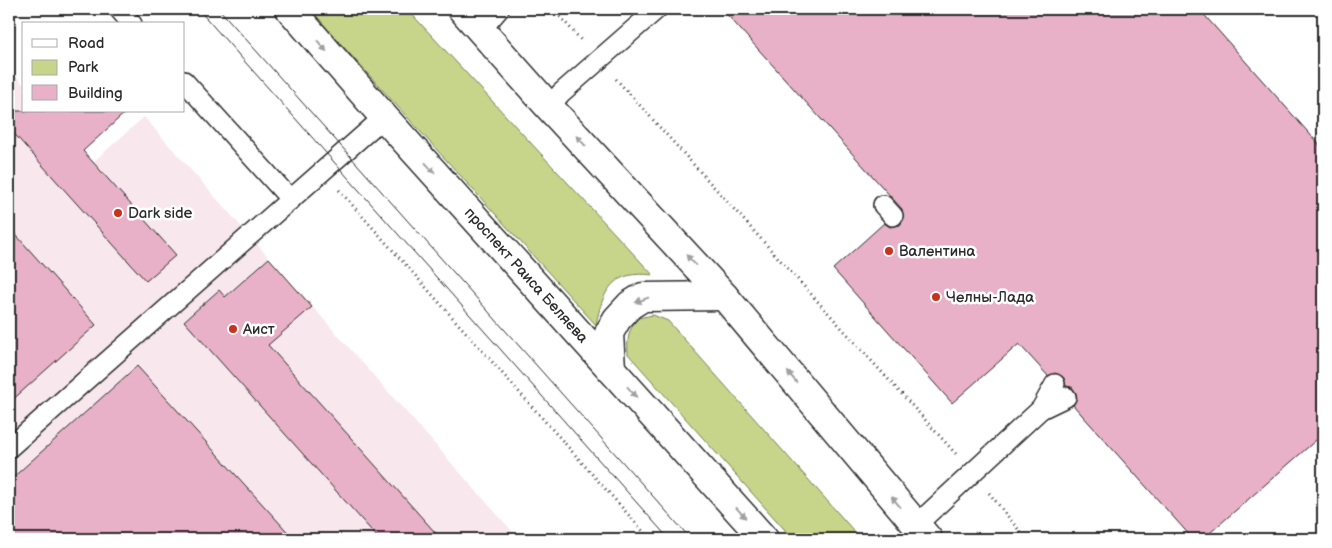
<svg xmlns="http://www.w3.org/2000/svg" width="1332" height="548" font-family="'Balsamiq Sans',sans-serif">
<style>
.built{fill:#f8e8ee}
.green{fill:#c6d589;stroke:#78805a}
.building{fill:#e8b1c8;stroke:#2b2b2b}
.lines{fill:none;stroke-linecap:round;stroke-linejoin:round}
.service-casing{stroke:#2b2b2b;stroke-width:22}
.tertiary-casing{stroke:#2b2b2b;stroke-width:31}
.path{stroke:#2b2b2b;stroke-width:3;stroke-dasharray:1 4;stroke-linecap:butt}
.service{stroke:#fff;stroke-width:19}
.tertiary{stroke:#fff;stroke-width:28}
.tram{stroke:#2b2b2b;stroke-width:1}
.oneway{fill:#a0a0a0}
.poi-dot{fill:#c8321e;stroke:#fff;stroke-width:2}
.labels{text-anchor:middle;stroke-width:5;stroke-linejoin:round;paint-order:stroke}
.poi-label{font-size:15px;fill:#2b2b2b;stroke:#fff;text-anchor:start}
.street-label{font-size:15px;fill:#2b2b2b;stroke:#fff}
</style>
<rect width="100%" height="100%" fill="#fff"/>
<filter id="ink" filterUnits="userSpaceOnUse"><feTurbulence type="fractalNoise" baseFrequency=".02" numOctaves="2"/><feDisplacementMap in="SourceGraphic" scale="10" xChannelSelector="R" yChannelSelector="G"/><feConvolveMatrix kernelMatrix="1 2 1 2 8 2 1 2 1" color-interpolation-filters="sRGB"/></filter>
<g filter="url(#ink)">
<polygon class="built" points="9,68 24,85 24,111 93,162 144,117 519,539 9,539"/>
<g class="green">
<path d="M309,9H407L653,275C613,270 603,289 596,325Z"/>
<path d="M653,315L668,321L861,539H793L628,354C627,340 628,329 638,318Z"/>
</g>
<g class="building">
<polygon points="722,9 1199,9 1323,149 1323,434 1203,539 1193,539 1073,405 1077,398 1076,393 1072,387 1066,386 1064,378 1055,373 1048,376 1019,344 952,403 833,269 884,223 890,227 900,225 904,219 902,209"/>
<polygon points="9,111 127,111 83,151 176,255 146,281 9,128"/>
<polygon points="9,227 96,325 9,403"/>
<polygon points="269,258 312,307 268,345 441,539 379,539 184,321 219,290 225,297"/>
<polygon points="137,366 294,539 9,539 9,481"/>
</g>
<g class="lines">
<g class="service-casing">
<g id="service">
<polyline points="119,9 132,24"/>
<polyline points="481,30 499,9"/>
<polyline points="184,81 291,200"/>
<polyline points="549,107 561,93 657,9"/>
<polyline points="883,205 893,216"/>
<polyline points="1041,409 1055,384"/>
<polyline points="9,448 384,117"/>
<polyline points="915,526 1041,409 1066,397"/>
</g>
</g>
<g class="tertiary-casing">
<g id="tertiary">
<path id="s1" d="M290,9L384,117L764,539"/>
<polyline points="462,9 549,107 724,296 928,539"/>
<polyline points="611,369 609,333 617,319 630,305 643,297 724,296"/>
</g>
</g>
<g class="path">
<polyline points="553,9 582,41"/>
<polyline points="616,79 956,454"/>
<polyline points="339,190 650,539"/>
<polyline points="989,493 1026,539"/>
</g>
<use href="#service" class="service"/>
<use href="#tertiary" class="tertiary"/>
<g class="tram">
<polyline points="198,9 669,539"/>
<polyline points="219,9 691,539"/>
</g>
</g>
<defs><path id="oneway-solid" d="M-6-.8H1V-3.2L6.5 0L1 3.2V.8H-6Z" transform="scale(1.25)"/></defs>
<g class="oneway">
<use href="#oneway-solid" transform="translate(322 46) rotate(49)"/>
<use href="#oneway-solid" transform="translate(581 141) rotate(-133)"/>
<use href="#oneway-solid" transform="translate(430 168) rotate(48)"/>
<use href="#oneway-solid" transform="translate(691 260) rotate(-133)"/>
<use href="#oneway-solid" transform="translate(642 300) rotate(159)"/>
<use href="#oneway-solid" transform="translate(792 377) rotate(-130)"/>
<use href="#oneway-solid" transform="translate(632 392) rotate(48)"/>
<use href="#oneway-solid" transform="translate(896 502) rotate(-130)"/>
<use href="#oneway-solid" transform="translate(741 513) rotate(48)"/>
</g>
</g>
<g class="poi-dot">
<circle cx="118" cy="213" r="5"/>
<circle cx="889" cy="251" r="5"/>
<circle cx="936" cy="297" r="5"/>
<circle cx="233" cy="329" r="5"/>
</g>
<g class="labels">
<g class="poi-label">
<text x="128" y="218">Dark side</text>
<text x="899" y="256">Валентина</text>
<text x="946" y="302">Челны-Лада</text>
<text x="243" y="334">Аист</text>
</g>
<g class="street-label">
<text dy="5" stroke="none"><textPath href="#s1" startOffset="356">проспект Раиса Беляева</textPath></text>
</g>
</g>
<rect width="1332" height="548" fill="none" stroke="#fff" stroke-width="30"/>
<rect x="15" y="15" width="1302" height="518" fill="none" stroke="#2b2b2b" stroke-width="2" filter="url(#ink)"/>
<rect x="22" y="22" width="162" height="90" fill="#ffffff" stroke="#aaaaaa"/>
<rect x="32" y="39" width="25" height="8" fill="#ffffff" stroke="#aaaaaa"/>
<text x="68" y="48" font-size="15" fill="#2b2b2b">Road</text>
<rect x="32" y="60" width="25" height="15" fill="#c6d589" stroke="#aaaaaa"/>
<text x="68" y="72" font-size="15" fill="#2b2b2b">Park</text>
<rect x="32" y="85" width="25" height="15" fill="#e8b1c8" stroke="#aaaaaa"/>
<text x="68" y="98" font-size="15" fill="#2b2b2b">Building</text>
</svg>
